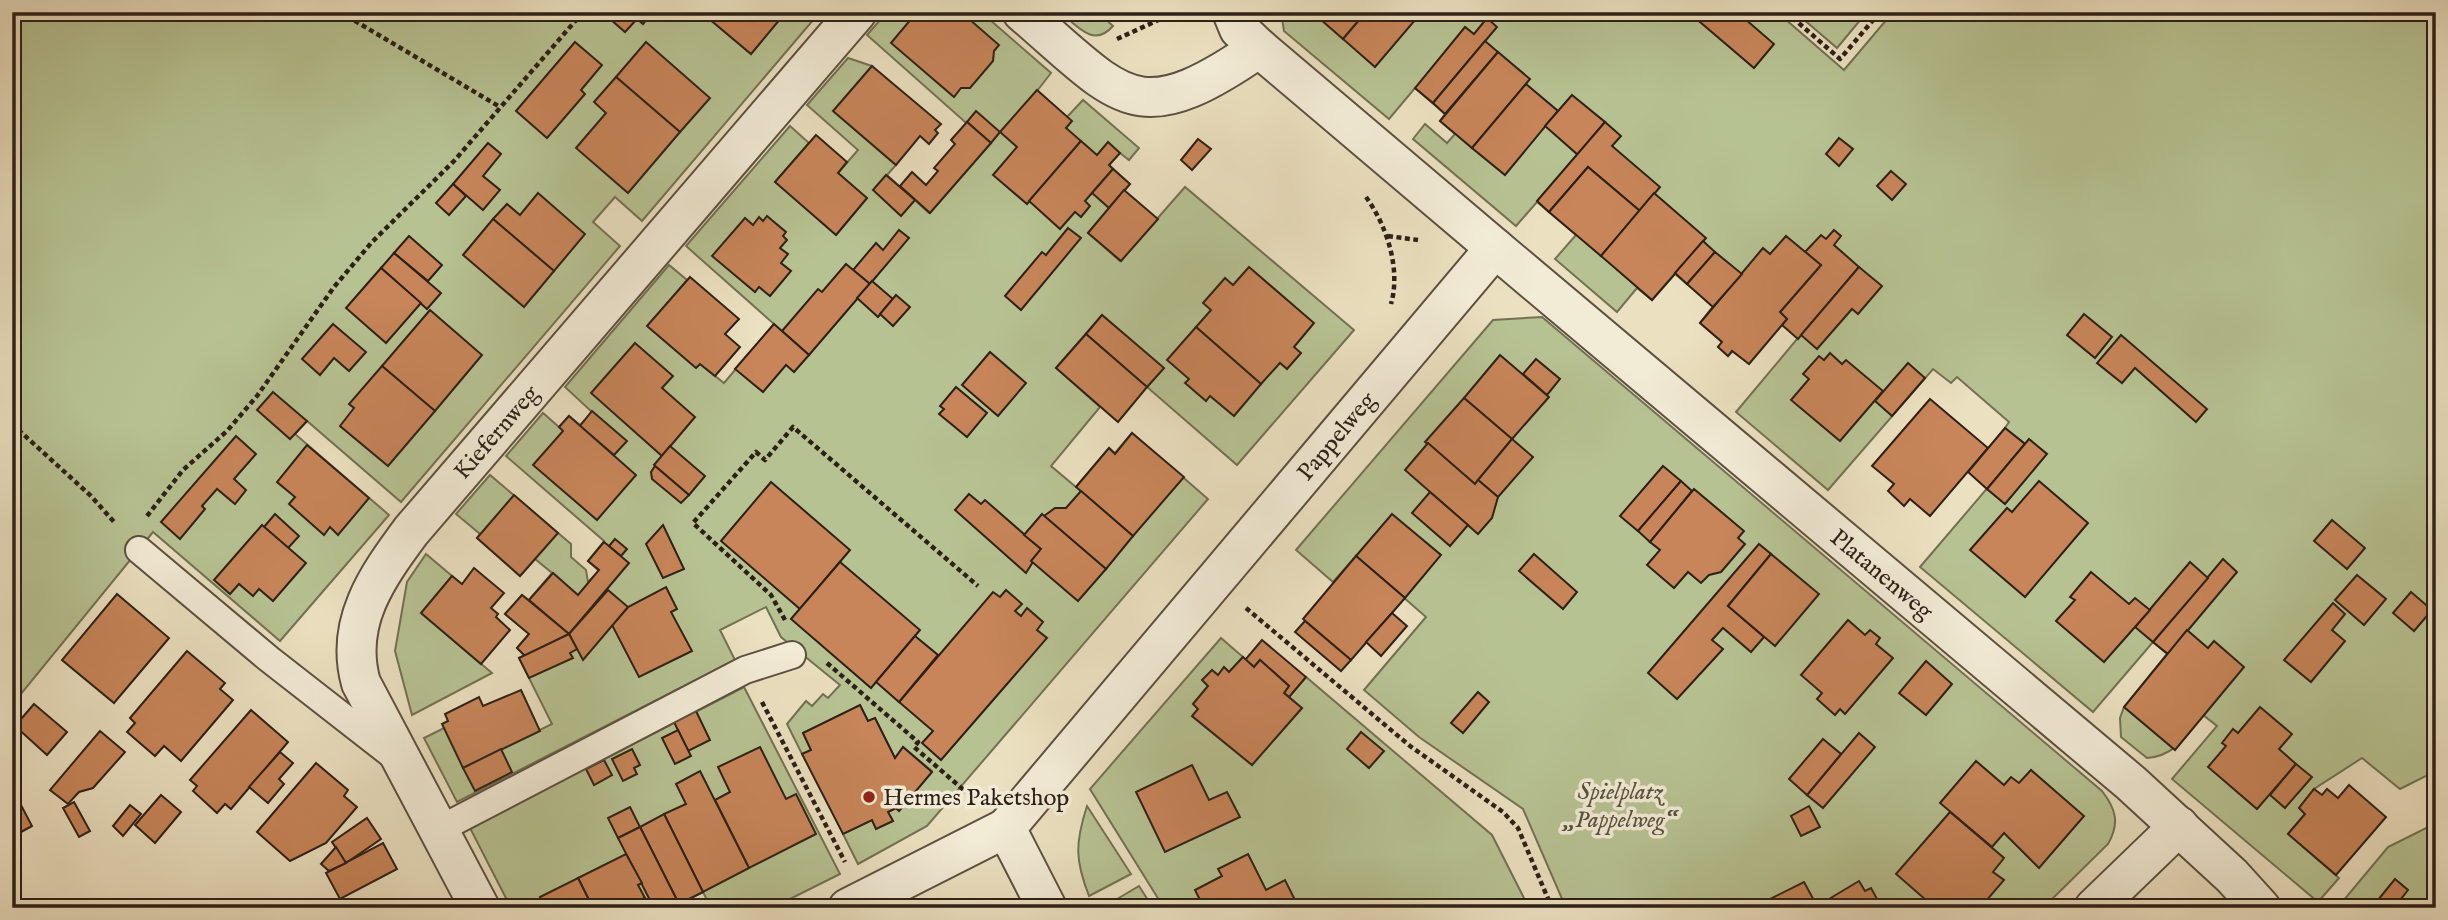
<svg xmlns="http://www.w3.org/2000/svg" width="2448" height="920" font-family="'IM FELL English',serif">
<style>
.green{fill:#b7c292;stroke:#727154;stroke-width:2}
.building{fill:#c78559;stroke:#2d2017;stroke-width:2}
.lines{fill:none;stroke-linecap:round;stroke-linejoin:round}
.service-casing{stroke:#5c5041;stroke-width:30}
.minor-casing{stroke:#5c5041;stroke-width:42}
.path{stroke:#2d2017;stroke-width:4.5;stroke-dasharray:5 3.5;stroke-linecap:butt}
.service{stroke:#f2ebd6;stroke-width:26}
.minor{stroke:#f2ebd6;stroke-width:38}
.poi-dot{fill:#8f2418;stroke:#f2ebd6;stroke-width:2.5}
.labels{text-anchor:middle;stroke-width:7;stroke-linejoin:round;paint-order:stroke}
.street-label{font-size:24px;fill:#2d2017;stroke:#f2ebd6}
.park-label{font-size:24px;font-style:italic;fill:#56513c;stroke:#f2ebd6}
.poi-label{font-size:24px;fill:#2d2017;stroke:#f2ebd6;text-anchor:start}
</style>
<rect width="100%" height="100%" fill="#ebe0c0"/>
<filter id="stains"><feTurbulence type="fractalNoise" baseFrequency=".00286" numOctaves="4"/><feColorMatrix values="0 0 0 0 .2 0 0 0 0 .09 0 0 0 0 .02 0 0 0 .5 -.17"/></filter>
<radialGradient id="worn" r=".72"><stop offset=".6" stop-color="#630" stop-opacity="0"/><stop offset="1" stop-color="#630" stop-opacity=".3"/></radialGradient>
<g class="green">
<polygon points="12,12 701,12 751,54 781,18 776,12 820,12 642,221 615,197 593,222 620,246 401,502 307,421 295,434 389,515 280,641 153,532 12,705"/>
<polygon points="887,12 981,12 1051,73 1037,91 1067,117 1083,100 1139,148 1129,160 1120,153 1109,165 1130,184 1088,233 1120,261 1185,187 1354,330 1237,465 1147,387 1164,368 1102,315 1056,368 1100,407 1051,466 1076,487 1109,448 1115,453 1132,433 1208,499 927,826 858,864 843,834 872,820 876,829 893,821 888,812 896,808 899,811 932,771 903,747 895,758 875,718 868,721 860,705 803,733 811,750 802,754 787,724 806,701 812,706 823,694 828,698 840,685 781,637 766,607 720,630 735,660 457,802 424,738 444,728 501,749 552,724 519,658 524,655 517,648 529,634 505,614 522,595 529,600 552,573 535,559 520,576 477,538 480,534 456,514 490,475 571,544 571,557 586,570 588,582 599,571 588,561 604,541 506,456 543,413 559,427 569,416 580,425 592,412 565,387 669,265 687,280 648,327 696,368 700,364 724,383 774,324 686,246 790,126 809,143 775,182 837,234 867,198 838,173 858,150 807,105 848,58 872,66 834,112 896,165 887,175 929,213 990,144 867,35"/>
<path d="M1060,12H1098L1113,26C1094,48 1078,27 1060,12Z"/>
<path d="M1281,12H1777L1844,70L1893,12H2436V771L2400,789L2362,758L2314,789L2299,808L2305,814L2288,834L2339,878L2318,902L2172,779L2217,726L2203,715C2186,736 2175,756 2147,758L2121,737L2120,718L2124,707L2167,654L2153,642L2093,712L1920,567L2025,444L2005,428L2009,422L1957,377L1951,383L1933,369L1828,490L1736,412L1798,338L1782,325L1749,364L1733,351L1728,356L1718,347L1722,342L1700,323L1713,306L1675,274L1652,300L1637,288L1617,312L1555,259L1576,235L1537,202L1516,226L1413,139L1425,124L1447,143L1455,134L1440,121L1445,114L1415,88L1389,119L1284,31Z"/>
<polygon points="1795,12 1867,12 1837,48"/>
<path d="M1542,317L2102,791C2116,809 2120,823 2108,844L2043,908H1566L1523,809L1419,737L1364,690L1426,617L1356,556L1333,582L1296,550L1493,320Z"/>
<polygon points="426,554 452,576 422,614 492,673 412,715 395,651 407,582"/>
<polygon points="1221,638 1243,657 1229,672 1224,667 1218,675 1212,670 1203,680 1208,686 1193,704 1198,709 1192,716 1252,765 1302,708 1289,697 1306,677 1492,835 1529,908 1164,908 1090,789"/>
<polygon points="744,687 840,874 772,908 711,908 703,892 679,904 681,908 511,908 470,828"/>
<path d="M1087,806L1131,874L1089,896C1075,860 1075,843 1087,806Z"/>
<polygon points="2436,823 2436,908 2348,908 2343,901 2388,847"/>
<polygon points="1139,886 1153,908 1102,908"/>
</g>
<g class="building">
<polygon points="602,12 653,12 643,24 637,19 625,32"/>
<polygon points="701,12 776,12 781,18 751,54"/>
<polygon points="917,12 961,12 999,45 994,51 993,61 970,88 961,88 954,97 891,43"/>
<polygon points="1312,12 1366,12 1343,39"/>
<polygon points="1366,12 1407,12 1416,19 1375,67 1343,39"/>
<polygon points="1696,12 1737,12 1774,44 1754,68 1693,16"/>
<polygon points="1487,18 1497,27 1433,103 1415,88 1465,27 1474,34"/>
<polygon points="1485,41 1498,52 1445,114 1433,103"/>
<polygon points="575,42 602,65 581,90 585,94 547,138 516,111"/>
<polygon points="646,42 710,98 680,132 616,77"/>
<polygon points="1498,52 1530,79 1472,148 1440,121"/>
<polygon points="872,66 941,124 935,130 938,133 929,144 920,136 896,165 833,111"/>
<polygon points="616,77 680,132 628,193 576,148 606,113 594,102"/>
<polygon points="1526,84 1558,111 1505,175 1472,148"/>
<polygon points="1037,90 1072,121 1066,128 1081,141 1027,204 993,175 1017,147 1000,132"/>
<polygon points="1572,95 1605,122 1578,155 1545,126"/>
<polygon points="976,111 1000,132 991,143 967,122"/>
<polygon points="967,122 991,143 930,213 900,186 912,172 926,185 938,171 934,168 955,144 951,140"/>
<polygon points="1605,122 1621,136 1612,146 1660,187 1640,211 1588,167 1549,212 1537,201"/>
<polygon points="816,135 847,162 838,173 867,198 836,235 775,182"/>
<polygon points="1839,138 1853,149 1839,166 1826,154"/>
<polygon points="1198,139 1211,149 1192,170 1181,160"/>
<polygon points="1081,141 1097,155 1108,142 1120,153 1109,165 1113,169 1085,201 1090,206 1081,217 1075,212 1060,229 1029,201"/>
<polygon points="488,143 501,154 483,176 500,190 483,210 453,184"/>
<polygon points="1588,167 1640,211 1601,256 1549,212"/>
<polygon points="1113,169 1130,184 1109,208 1092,193"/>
<polygon points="1891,171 1906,184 1892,200 1877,186"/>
<polygon points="886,175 915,200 901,216 873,190"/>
<polygon points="453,184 466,196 449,215 436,203"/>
<polygon points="1124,190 1158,219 1121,261 1088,233"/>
<polygon points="538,193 585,234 554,271 493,219 507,204 520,215"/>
<polygon points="1654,193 1706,238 1652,300 1601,256"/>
<polygon points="767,216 786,232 783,236 787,240 780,248 788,254 781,263 791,271 770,296 759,287 755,292 712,256 745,218 753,225 759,217 763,221"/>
<polygon points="493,219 554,271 524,307 463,255"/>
<polygon points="1068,228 1081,238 1021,310 1005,296 1042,252 1046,255"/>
<polygon points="899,230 909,238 870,284 853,270 876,243 883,250"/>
<polygon points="1834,230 1841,236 1834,245 1859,267 1798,339 1782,325 1787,319 1780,312 1821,265 1805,252 1821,235 1826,239"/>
<polygon points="409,236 442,265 428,281 394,253"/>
<polygon points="1786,236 1821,265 1780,312 1787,319 1749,364 1732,351 1728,356 1718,347 1722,342 1700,323 1763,248 1770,254"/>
<polygon points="1703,241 1715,252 1687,284 1675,273"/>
<polygon points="1715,252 1742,274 1713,307 1687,284"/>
<polygon points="394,253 441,293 427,309 381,268"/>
<polygon points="846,264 870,284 809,355 782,331 818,289 822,292"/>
<polygon points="1249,267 1314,323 1294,347 1301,353 1287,369 1280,363 1261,384 1196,327 1211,310 1203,303 1225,278 1233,285"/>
<polygon points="1859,267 1882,286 1858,314 1852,309 1817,349 1801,335"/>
<polygon points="381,268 421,303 386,343 346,308"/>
<polygon points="690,277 739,319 725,334 740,347 715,376 700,364 696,368 647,326"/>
<polygon points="872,281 893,299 878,317 857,298"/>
<polygon points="896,295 910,307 893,326 880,314"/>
<polygon points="430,310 482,355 435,411 382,366"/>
<polygon points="2084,314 2112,337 2095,358 2067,335"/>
<polygon points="1102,315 1164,368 1147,387 1086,334"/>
<polygon points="333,324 366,352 349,371 334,358 320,375 302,359"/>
<polygon points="774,324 809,355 794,372 786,365 763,392 735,369"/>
<polygon points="1196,327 1261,384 1234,416 1210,396 1206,401 1185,383 1189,379 1167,360"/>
<polygon points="1086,334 1147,387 1118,422 1056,368"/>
<polygon points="2121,335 2207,409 2196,422 2135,368 2122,383 2097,363"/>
<polygon points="635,343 673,376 662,388 695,417 662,456 591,393"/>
<polygon points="990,352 1026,383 998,416 962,385"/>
<polygon points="1830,353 1842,364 1846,360 1883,391 1840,441 1791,400 1809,379 1803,374 1819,356 1824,360"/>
<polygon points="1500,355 1549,397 1512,439 1464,398"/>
<polygon points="1536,359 1560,379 1547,395 1523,374"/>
<polygon points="1908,363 1925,378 1892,416 1875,401"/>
<polygon points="382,366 435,411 388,466 340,426 354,408 349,404"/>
<polygon points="956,387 987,413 967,437 939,414 944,409 940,406"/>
<polygon points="273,392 307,421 290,439 257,410"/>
<polygon points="1464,398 1512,439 1475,484 1425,442"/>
<polygon points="1930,399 1988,448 1930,516 1910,499 1904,506 1888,491 1894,484 1872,466"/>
<polygon points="592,411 627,441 614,455 580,426"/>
<polygon points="569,416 636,475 597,520 533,465 563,431 559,427"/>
<polygon points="2005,428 2025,444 1987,489 1968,472"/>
<polygon points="1132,433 1184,477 1133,536 1076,487 1109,448 1115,454"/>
<polygon points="236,436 256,454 234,479 246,490 235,504 217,489 202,506 205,509 180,539 161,522"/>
<polygon points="1512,439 1533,457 1498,497 1478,480"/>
<polygon points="2029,439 2047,454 2005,504 1987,489"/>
<polygon points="1428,443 1475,484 1478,480 1498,497 1492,518 1478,534 1405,470"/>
<polygon points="307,445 369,498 338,535 330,527 324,535 289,504 295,497 277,482"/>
<polygon points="670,446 705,476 689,495 654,465"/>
<polygon points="655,466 689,495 681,503 652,479 651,472"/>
<polygon points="1663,466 1681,481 1638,531 1620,516"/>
<polygon points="1681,481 1692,491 1650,542 1638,531"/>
<polygon points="2039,481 2088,523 2025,597 1970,550 2007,508 2012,512"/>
<polygon points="771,482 850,550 800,609 721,541"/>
<polygon points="1694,489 1744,531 1738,538 1745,544 1721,572 1709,575 1701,583 1688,572 1674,588 1647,565 1660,550 1650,542"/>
<polygon points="1081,491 1133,536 1106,569 1044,516 1055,508 1066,508"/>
<polygon points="1430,492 1468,525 1450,546 1412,513"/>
<polygon points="969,494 981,504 985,500 1041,549 1026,573 955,510"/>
<polygon points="514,495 558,533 520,576 477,538"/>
<polygon points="275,514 299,536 288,548 264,527"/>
<polygon points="1042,514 1106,569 1078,601 1031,561 1041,549 1024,535"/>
<polygon points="1392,514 1441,555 1405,598 1356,556"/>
<polygon points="2332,520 2365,548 2347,569 2314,541"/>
<polygon points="262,525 306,563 273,601 259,589 253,596 239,584 230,594 214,580"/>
<polygon points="663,525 684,569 663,578 646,544"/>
<polygon points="615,539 627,549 621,556 609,546"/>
<polygon points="604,542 629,563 569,634 529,600 553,573 578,595 599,570 588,561"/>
<polygon points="1759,544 1771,554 1728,606 1764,637 1751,652 1723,628 1712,640 1723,649 1677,699 1648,673"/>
<polygon points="1534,554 1577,592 1563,609 1519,571"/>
<polygon points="1771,554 1819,594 1775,646 1728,606"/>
<polygon points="1356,556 1405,598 1351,660 1303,619"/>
<polygon points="2223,559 2237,572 2168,654 2153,642"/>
<polygon points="840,562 920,630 871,688 791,619"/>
<polygon points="2190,562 2208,578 2153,642 2135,627"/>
<polygon points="474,568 504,593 491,608 498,614 496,617 510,630 481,664 421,613 452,576 462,584"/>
<polygon points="2091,572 2129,604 2135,598 2150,610 2104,662 2056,621 2075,600 2070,597"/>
<polygon points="2357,575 2386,599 2364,625 2335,600"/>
<polygon points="666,587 677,609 671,612 692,651 639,677 612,625 628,607"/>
<polygon points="608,590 628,607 583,660 569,634"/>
<polygon points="1006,590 1022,604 1015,611 1021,616 1027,608 1043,622 1037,630 1047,638 941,760 922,743 933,731 899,702 993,592 1000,597"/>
<polygon points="2411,592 2432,610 2414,631 2393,613"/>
<polygon points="117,594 169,638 114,703 62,660"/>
<polygon points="522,595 569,634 525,656 517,648 529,634 505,614"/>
<polygon points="2333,603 2345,614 2332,630 2345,641 2311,682 2284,660"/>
<polygon points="1392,613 1407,626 1381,656 1366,642"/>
<polygon points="1848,620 1865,635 1870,630 1880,638 1876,644 1893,658 1845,714 1840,709 1835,715 1817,699 1822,693 1801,675"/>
<polygon points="1305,621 1351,660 1341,671 1295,632"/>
<polygon points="2187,630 2208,648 2214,641 2244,667 2175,750 2124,707"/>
<polygon points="569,634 577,649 570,653 573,658 529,678 519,658"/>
<polygon points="915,636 938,655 899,702 876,682"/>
<polygon points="1262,640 1306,677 1289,697 1284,693 1289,686 1260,660 1254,667 1245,660"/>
<polygon points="187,651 225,683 220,689 233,700 181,761 164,746 155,756 127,732 135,723 130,718"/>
<polygon points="1243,657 1254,667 1260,660 1289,686 1284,693 1302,708 1252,765 1192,716 1198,709 1193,704 1208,686 1202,680 1212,670 1218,675 1224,667 1229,672"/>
<polygon points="1926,661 1952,684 1926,715 1899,693"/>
<polygon points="521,690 540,731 463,768 442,724 448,721 445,714 479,697 483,706"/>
<polygon points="1478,692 1489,702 1463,733 1451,723"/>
<polygon points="34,704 67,732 47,755 15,726"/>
<polygon points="860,705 868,721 875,718 895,758 903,747 932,772 899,811 896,808 888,812 893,821 876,829 872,820 843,834 802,754 811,750 803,733"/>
<polygon points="2260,707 2292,734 2279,749 2296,764 2257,809 2208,767 2226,746 2222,743 2233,729 2238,733"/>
<polygon points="251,710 288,742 231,809 225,804 217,813 193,791 197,786 190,780"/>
<polygon points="696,711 710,740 688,751 674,722"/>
<polygon points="678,730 691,756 675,764 662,738"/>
<polygon points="100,731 125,752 93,788 79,792 68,804 50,790"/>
<polygon points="1361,732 1384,751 1369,768 1347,749"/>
<polygon points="1859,733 1875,747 1823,808 1807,795"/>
<polygon points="1823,739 1841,754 1807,795 1789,779"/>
<polygon points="760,747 786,799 796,794 816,834 749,868 715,800 730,792 718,767"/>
<polygon points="501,749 512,772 475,791 463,768"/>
<polygon points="632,749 640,765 634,768 637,774 623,781 612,759"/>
<polygon points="280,752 293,763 279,779 284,784 268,803 249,787"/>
<polygon points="604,760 612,775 594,785 586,769"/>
<polygon points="1976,761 2004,785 2011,777 2019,783 2031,770 2084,816 2039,868 2004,833 1992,847 1940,803"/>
<polygon points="316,763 348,790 344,796 357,807 326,843 290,861 257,832"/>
<polygon points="2296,764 2312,777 2285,808 2270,795"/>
<polygon points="1192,765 1209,800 1227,792 1240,817 1165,852 1136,792"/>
<polygon points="700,771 749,868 703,892 664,814 686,804 676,784"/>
<polygon points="2349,785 2386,817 2336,875 2288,834 2305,814 2299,808 2314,789 2322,795 2327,789 2338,798"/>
<polygon points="12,788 32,826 12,837"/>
<polygon points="161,795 181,812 155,843 135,825"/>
<polygon points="74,802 90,831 79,837 63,808"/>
<polygon points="130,805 141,814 123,836 113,826"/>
<polygon points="1809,806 1820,827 1801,836 1791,816"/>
<polygon points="630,807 640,827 618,838 608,818"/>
<polygon points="1950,812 2004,858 1993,872 2004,880 1980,908 1922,908 1926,900 1896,874"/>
<polygon points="664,814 703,892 679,904 640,827"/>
<polygon points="367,818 381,839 346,863 332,842"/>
<polygon points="640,827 679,904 671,908 654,908 618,838"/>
<polygon points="383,843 397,869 340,899 326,873"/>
<polygon points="336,847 346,863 329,871 321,864"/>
<polygon points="626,854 642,883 638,885 645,898 639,900 643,908 593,908 578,878"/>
<polygon points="1248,854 1266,890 1285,880 1299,908 1204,908 1195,890 1222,876 1218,869"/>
<polygon points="578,878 593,908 546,908 540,897"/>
<polygon points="2395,879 2408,890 2394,908 2376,908 2373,906"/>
<polygon points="1859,881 1865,891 1871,888 1882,908 1814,908"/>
<polygon points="1804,882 1817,906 1762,908 1760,904"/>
</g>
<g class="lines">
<g class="service-casing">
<g id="service">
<polyline points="139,550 269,659 396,758"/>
<polyline points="440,829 745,670 792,655"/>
</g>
</g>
<g class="minor-casing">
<g id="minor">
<path d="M1022,12C1123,99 1136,133 1259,48"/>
<polyline points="1495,248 2131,783 2232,876 2261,908"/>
<path d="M480,908L361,683C344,623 377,577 411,531L857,12"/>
<polyline points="848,908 1006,828"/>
<polyline points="1047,908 1006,828 1495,248 1259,48 1239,29 1232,12"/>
<polyline points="2094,908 2179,826"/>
</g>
</g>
<g class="path">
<polyline points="340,12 500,107"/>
<polyline points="1786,12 1840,59 1880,12"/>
<polyline points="1117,39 1176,12"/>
<path d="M1366,197C1387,226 1401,269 1391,304"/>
<polyline points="1388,236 1418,240"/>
<polyline points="12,424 91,496 115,523"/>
<polyline points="147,516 183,470 227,431 257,396 334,287 372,242 454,161 583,12"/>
<polyline points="1246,608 1410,746 1503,812 1518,828 1552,908"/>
<polyline points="785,620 771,595 693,523 756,452 765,460 793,427 978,586"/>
<polyline points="827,663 918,742 914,747 966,792"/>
<polyline points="762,702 845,862"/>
</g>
<use href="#service" class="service"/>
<use href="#minor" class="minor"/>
</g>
<circle class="poi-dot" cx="869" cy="797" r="7"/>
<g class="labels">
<g class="street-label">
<text transform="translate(496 432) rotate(-49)" y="8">Kiefernweg</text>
<text transform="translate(1336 436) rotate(-50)" y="8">Pappelweg</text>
<text transform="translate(1882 574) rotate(40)" y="8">Platanenweg</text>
</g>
<g class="park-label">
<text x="1620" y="799">Spielplatz<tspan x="1620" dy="28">„Pappelweg“</tspan></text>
</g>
<g class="poi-label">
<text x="883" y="805">Hermes Paketshop</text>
</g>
</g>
<rect width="2448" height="920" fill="none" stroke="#ebe0c0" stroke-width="42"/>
<rect x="14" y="14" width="2420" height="892" fill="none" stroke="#2d2017" stroke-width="3.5"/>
<rect x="21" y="21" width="2406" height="878" fill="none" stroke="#2d2017" stroke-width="2"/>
<rect width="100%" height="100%" filter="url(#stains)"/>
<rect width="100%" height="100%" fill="url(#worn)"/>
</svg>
